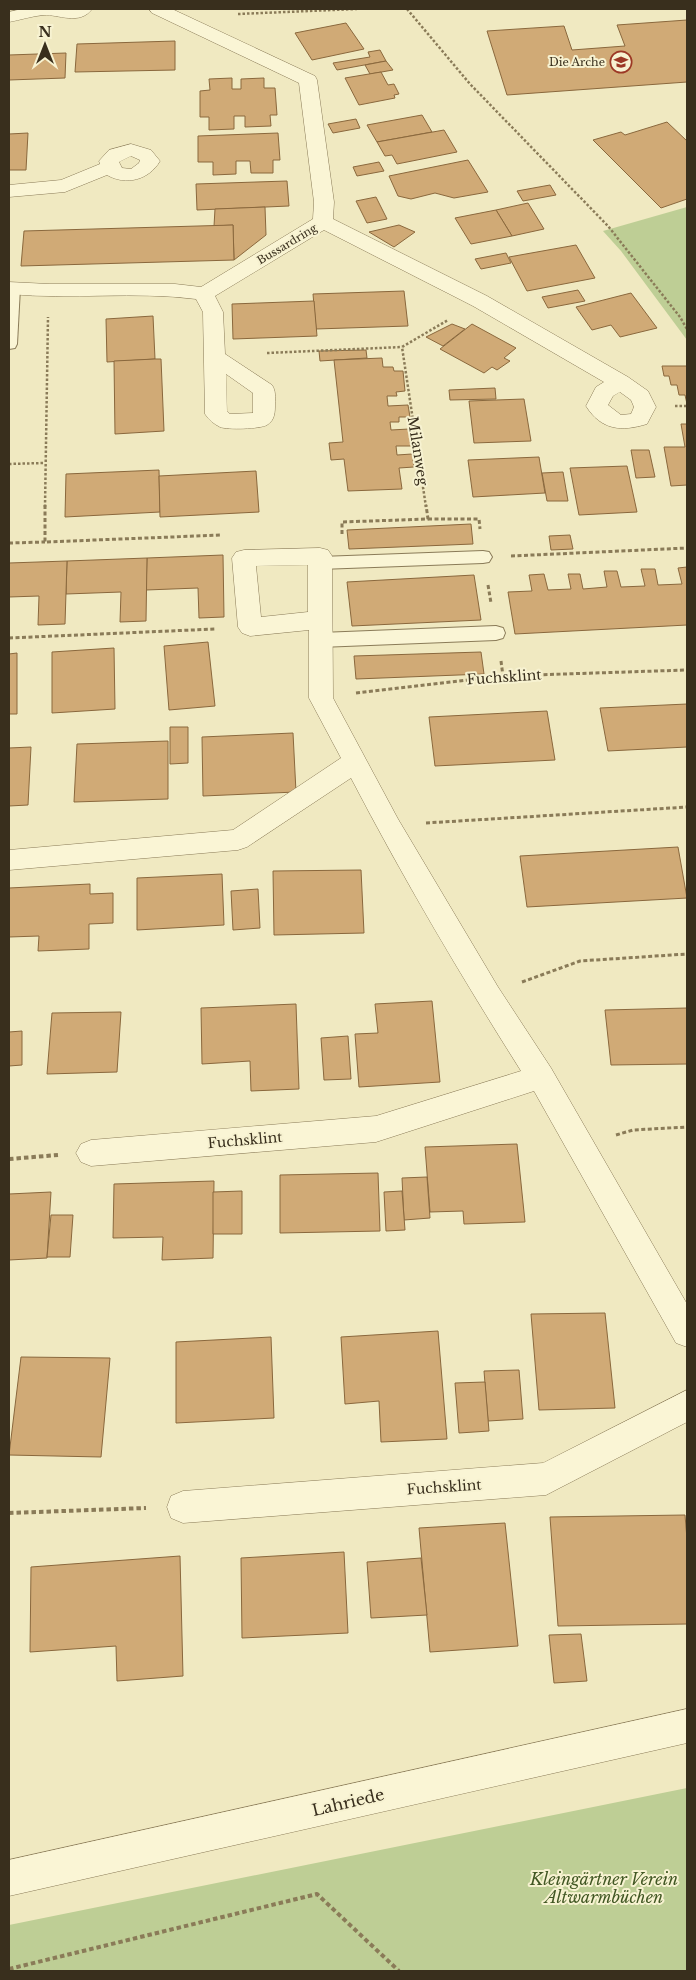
<svg xmlns="http://www.w3.org/2000/svg" width="696" height="1980" font-family="'Libre Baskerville',serif">
<style>
.green{fill:#bece95}
.building{fill:#d0aa76;stroke:#8a683d}
.lines{fill:none;stroke-linecap:round;stroke-linejoin:round}
.service-casing{stroke:#8a7b58;stroke-width:2}
.minor-casing{stroke:#8a7b58;stroke-width:1}
.path-far2{stroke:#8a7b58;stroke-width:2.5;stroke-dasharray:2.5 2;stroke-linecap:butt}
.path-far1{stroke:#8a7b58;stroke-width:3;stroke-dasharray:4 2.5;stroke-linecap:butt}
.path{stroke:#8a7b58;stroke-width:4;stroke-dasharray:4.5 3;stroke-linecap:butt}
.service{fill:#faf5d5;fill-rule:evenodd}
.minor{fill:#faf5d5;fill-rule:evenodd}
.labels{text-anchor:middle;stroke-width:4;stroke-linejoin:round;paint-order:stroke}
.far-poi-label{font-size:11px;fill:#392f1d;stroke:#f7f2d1;text-anchor:end}
.far-street-label{font-size:11px;fill:#392f1d;stroke:#f7f2d1}
.street-label{font-size:14px;fill:#392f1d;stroke:#f7f2d1}
.near-street-label{font-size:16px;fill:#392f1d;stroke:#f7f2d1}
.near-park-label{font-size:16px;font-style:italic;fill:#415723;stroke:#f7f2d1}
</style>
<rect width="100%" height="100%" fill="#f0e9c1"/>
<g class="green">
<polygon points="687,207 687,340 621,251 603,231"/>
<polygon points="687,1788 687,1971 9,1971 9,1925"/>
</g>
<g class="building">
<polygon points="687,20 687,82 507,95 487,31 564,26 572,50 625,46 617,25"/>
<polygon points="346,23 364,49 312,60 295,33"/>
<polygon points="175,41 175,70 75,72 77,44"/>
<polygon points="380,50 386,61 337,70 333,63 370,57 368,52"/>
<polygon points="66,53 65,78 9,80 9,55"/>
<polygon points="386,61 393,70 370,74 365,65"/>
<polygon points="381,72 388,85 394,84 399,94 394,95 395,98 359,105 345,78"/>
<polygon points="232,78 232,89 241,89 241,79 264,78 264,88 275,88 277,115 270,115 271,126 245,127 245,116 234,116 234,129 209,130 209,117 200,117 200,91 210,90 209,79"/>
<polygon points="422,115 432,132 377,142 367,125"/>
<polygon points="356,119 360,128 333,133 328,124"/>
<polygon points="667,122 687,141 687,199 661,208 593,140 621,132 625,135"/>
<polygon points="444,130 457,152 397,164 392,155 385,156 377,142"/>
<polygon points="28,133 26,170 9,170 9,134"/>
<polygon points="278,133 280,160 273,160 273,173 251,173 250,161 236,161 236,174 213,175 213,162 198,162 198,136"/>
<polygon points="468,160 488,192 454,198 435,193 411,199 398,196 389,176"/>
<polygon points="379,162 384,171 357,176 353,167"/>
<polygon points="287,181 289,206 197,210 196,184"/>
<polygon points="550,185 556,195 523,201 517,191"/>
<polygon points="376,197 387,219 367,223 356,201"/>
<polygon points="528,203 544,229 512,236 496,210"/>
<polygon points="265,207 266,235 234,260 233,225 214,226 215,209"/>
<polygon points="496,210 512,236 471,244 455,218"/>
<polygon points="233,225 234,260 21,266 24,231"/>
<polygon points="399,225 415,232 394,247 369,232"/>
<polygon points="576,245 595,278 527,291 509,257"/>
<polygon points="506,253 511,263 481,269 475,259"/>
<polygon points="578,290 585,301 548,308 542,297"/>
<polygon points="404,291 408,326 316,329 313,294"/>
<polygon points="631,293 657,328 620,337 611,325 592,330 576,307"/>
<polygon points="314,301 317,336 233,339 232,304"/>
<polygon points="153,316 155,359 107,362 106,319"/>
<polygon points="452,324 465,329 443,346 426,337"/>
<polygon points="472,324 516,348 504,358 510,361 497,370 492,367 484,373 440,349"/>
<polygon points="366,350 367,358 320,361 319,351"/>
<polygon points="382,358 383,367 393,367 394,371 403,371 405,391 396,392 397,396 387,396 388,406 408,405 410,417 399,417 399,422 390,422 391,430 409,429 411,446 396,446 397,455 412,454 414,467 399,468 402,489 348,491 344,459 331,460 329,443 343,442 334,360"/>
<polygon points="155,359 161,359 164,431 115,434 114,361"/>
<polygon points="662,366 687,366 687,404 685,395 679,395 677,385 671,385 669,376 664,376"/>
<polygon points="495,388 496,399 450,400 449,390"/>
<polygon points="524,399 531,441 474,443 469,401"/>
<polygon points="681,424 687,424 687,485 671,486 664,447 685,447"/>
<polygon points="631,450 649,450 655,477 636,478"/>
<polygon points="539,457 545,493 473,497 468,460"/>
<polygon points="627,466 637,512 579,515 570,468"/>
<polygon points="159,470 160,512 65,517 66,474"/>
<polygon points="256,471 259,512 160,517 159,476"/>
<polygon points="563,472 568,501 547,501 542,473"/>
<polygon points="471,524 473,544 349,549 347,530"/>
<polygon points="570,535 573,549 551,550 549,536"/>
<polygon points="223,555 224,617 199,618 198,588 146,590 147,558"/>
<polygon points="147,558 146,621 120,622 121,592 66,594 67,561"/>
<polygon points="67,561 65,624 38,625 39,596 9,597 9,563"/>
<polygon points="687,567 687,625 515,634 508,592 532,591 529,575 544,574 548,590 571,589 568,574 580,574 583,589 607,587 604,571 617,571 621,587 645,586 641,569 655,569 658,585 682,584 678,568"/>
<polygon points="474,575 481,620 352,626 347,582"/>
<polygon points="208,642 215,706 169,710 164,646"/>
<polygon points="114,648 115,709 52,713 52,652"/>
<polygon points="481,652 484,674 356,679 354,656"/>
<polygon points="17,653 17,714 9,714 9,654"/>
<polygon points="687,704 687,747 608,751 600,708"/>
<polygon points="547,711 555,760 435,766 429,717"/>
<polygon points="170,727 188,727 188,763 170,764"/>
<polygon points="293,733 296,792 203,796 202,737"/>
<polygon points="168,741 168,799 74,802 77,744"/>
<polygon points="31,747 28,805 9,806 9,748"/>
<polygon points="678,847 687,898 527,907 520,856"/>
<polygon points="361,870 364,933 274,935 273,871"/>
<polygon points="222,874 224,925 137,930 137,878"/>
<polygon points="90,884 90,894 113,893 113,923 89,924 89,949 38,951 39,936 9,937 9,888"/>
<polygon points="258,889 260,928 233,930 231,891"/>
<polygon points="432,1001 440,1082 359,1087 355,1034 378,1033 375,1004"/>
<polygon points="296,1004 299,1089 251,1091 250,1061 202,1064 201,1008"/>
<polygon points="687,1008 687,1064 611,1065 605,1010"/>
<polygon points="121,1012 117,1072 47,1074 52,1013"/>
<polygon points="22,1031 22,1065 9,1066 9,1032"/>
<polygon points="348,1036 351,1079 324,1080 321,1038"/>
<polygon points="517,1144 525,1222 464,1224 463,1211 430,1212 425,1147"/>
<polygon points="378,1173 380,1231 280,1233 280,1175"/>
<polygon points="427,1177 430,1218 404,1220 402,1178"/>
<polygon points="214,1181 213,1258 162,1260 163,1237 113,1238 114,1184"/>
<polygon points="242,1191 242,1234 213,1234 213,1192"/>
<polygon points="402,1191 405,1230 386,1231 384,1192"/>
<polygon points="51,1192 47,1258 9,1260 9,1194"/>
<polygon points="51,1215 73,1215 70,1257 47,1257"/>
<polygon points="605,1313 615,1408 539,1410 531,1314"/>
<polygon points="438,1331 447,1439 381,1442 379,1401 345,1404 341,1337"/>
<polygon points="271,1337 274,1418 176,1423 176,1342"/>
<polygon points="21,1357 110,1358 101,1457 9,1455"/>
<polygon points="519,1370 523,1419 488,1421 484,1371"/>
<polygon points="485,1382 489,1431 459,1433 455,1383"/>
<polygon points="685,1515 687,1539 687,1624 558,1626 550,1517"/>
<polygon points="505,1523 518,1646 430,1652 419,1528"/>
<polygon points="344,1552 348,1633 242,1638 241,1558"/>
<polygon points="180,1556 183,1676 117,1681 116,1646 30,1652 31,1567"/>
<polygon points="421,1558 427,1615 371,1618 367,1562"/>
<polygon points="581,1634 587,1681 554,1683 549,1635"/>
</g>
<g class="lines">
<g class="service-casing">
<g id="service">
<polygon points="12,283 18,284 20,288 17,344 15,348 9,349 9,284"/>
<polygon points="483,551 489,552 492,557 489,562 483,563 320,569 314,568 311,563 314,558 320,557"/>
<polygon points="496,626 503,628 505,633 503,638 496,640 320,647 313,645 311,640 313,635 320,633"/>
</g>
</g>
<g class="minor-casing">
<g id="minor">
<path d="M22,9H92C80,26 57,14 44,15C32,16 20,20 9,22V12Z"/>
<path d="M149,9H172L315,76L317,80L334,202L333,219L487,296L628,377L648,391L656,407L647,424C621,432 601,430 586,406L596,387L604,382L473,306L324,230L215,296L223,312L225,354L272,385C276,391 275,397 275,404C275,412 275,420 267,425C260,429 228,430 220,427C214,424 209,420 205,414L203,312L196,299C135,291 71,300 9,294V282L49,284H175L201,287L313,219L314,202L299,83L152,13ZM226,374L253,393V413L230,414L227,411ZM620,392L631,400L634,407L631,414L621,415L608,405L613,396Z"/>
<path d="M131,144L151,150L160,161C149,180 126,186 107,175L65,192L9,197V185L61,180L100,164L99,161L109,150ZM131,156L140,160L139,163L131,169L122,168L119,162Z"/>
<path d="M320,548L328,550L332,556L333,698L398,819L498,987L551,1068L687,1304V1347L676,1343L534,1091L376,1142L91,1166L81,1162L76,1153L81,1144L91,1140L376,1116L521,1071C461,976 403,878 351,778L247,847L238,850L9,870V850L233,830L341,758L309,698V630L250,636L242,633L238,627L232,558L236,552L244,550ZM308,565V612L261,617L256,566Z"/>
<polygon points="687,1390 687,1422 546,1495 183,1523 171,1518 167,1507 171,1496 183,1491 543,1463"/>
<polygon points="687,1709 687,1743 9,1896 9,1860"/>
</g>
</g>
<g class="path-far2">
<polyline points="407,9 470,84 608,226 680,317 687,329"/>
<polyline points="238,14 357,9"/>
<polyline points="267,353 402,347"/>
<polyline points="675,406 687,406"/>
<polyline points="9,464 44,463"/>
<polyline points="45,507 48,317"/>
<polyline points="426,507 402,347 448,320"/>
</g>
<g class="path-far1">
<polyline points="45,505 45,542 222,535"/>
<polyline points="428,519 479,519 480,529"/>
<polyline points="342,534 342,522 428,519 426,505"/>
<polyline points="9,543 45,542"/>
<polyline points="511,556 687,548"/>
<polyline points="488,585 491,603"/>
<polyline points="9,638 215,629"/>
<polyline points="501,661 503,676"/>
<polyline points="356,693 503,676 687,670"/>
<polyline points="426,823 687,807"/>
<polyline points="522,982 580,961 687,954"/>
<polyline points="616,1135 633,1130 687,1127"/>
</g>
<g class="path">
<polyline points="9,1159 58,1155"/>
<polyline points="9,1513 146,1508"/>
<polyline points="9,1969 317,1894 399,1971"/>
</g>
<use href="#service" class="service"/>
<use href="#minor" class="minor"/>
</g>
<defs>
<g id="school-ring" transform="scale(1.125)"><circle r="9.5" fill="#f7f2d1" stroke="#9c3825" stroke-width="1.5"/><path d="M0-5L7-2L0 1L-7-2ZM-4 1L0 2.5L4 1V4Q0 6-4 4Z" fill="#9c3825"/></g>
</defs>
<g fill-rule="evenodd">
<use href="#school-ring" x="621" y="62"/>
</g>
<g class="labels">
<g class="far-poi-label">
<text x="605" y="66">Die Arche</text>
</g>
<g class="far-street-label">
<text transform="translate(287 244) rotate(-31)" y="4">Bussardring</text>
</g>
<g class="street-label">
<text transform="translate(418 451) rotate(81)" y="5">Milanweg</text>
<text transform="translate(504 677) rotate(-4)" y="5">Fuchsklint</text>
<text transform="translate(245 1140) rotate(-5)" y="5">Fuchsklint</text>
<text transform="translate(444 1487) rotate(-4)" y="5">Fuchsklint</text>
</g>
<g class="near-street-label">
<text transform="translate(348 1802) rotate(-13)" y="6">Lahriede</text>
</g>
<g class="near-park-label">
<text x="604" y="1885">Kleingärtner Verein<tspan x="604" dy="18">Altwarmbüchen</tspan></text>
</g>
</g>
<rect width="696" height="1980" fill="none" stroke="#392f1d" stroke-width="20"/>
<g transform="translate(45 45)" stroke="#f7f2d1" stroke-width="4" paint-order="stroke">
<path d="M0-4L9 19L0 12L-9 19Z" fill="#392f1d"/>
<text y="-8" font-size="14" font-weight="bold" text-anchor="middle" fill="#392f1d">N</text>
</g>
</svg>
